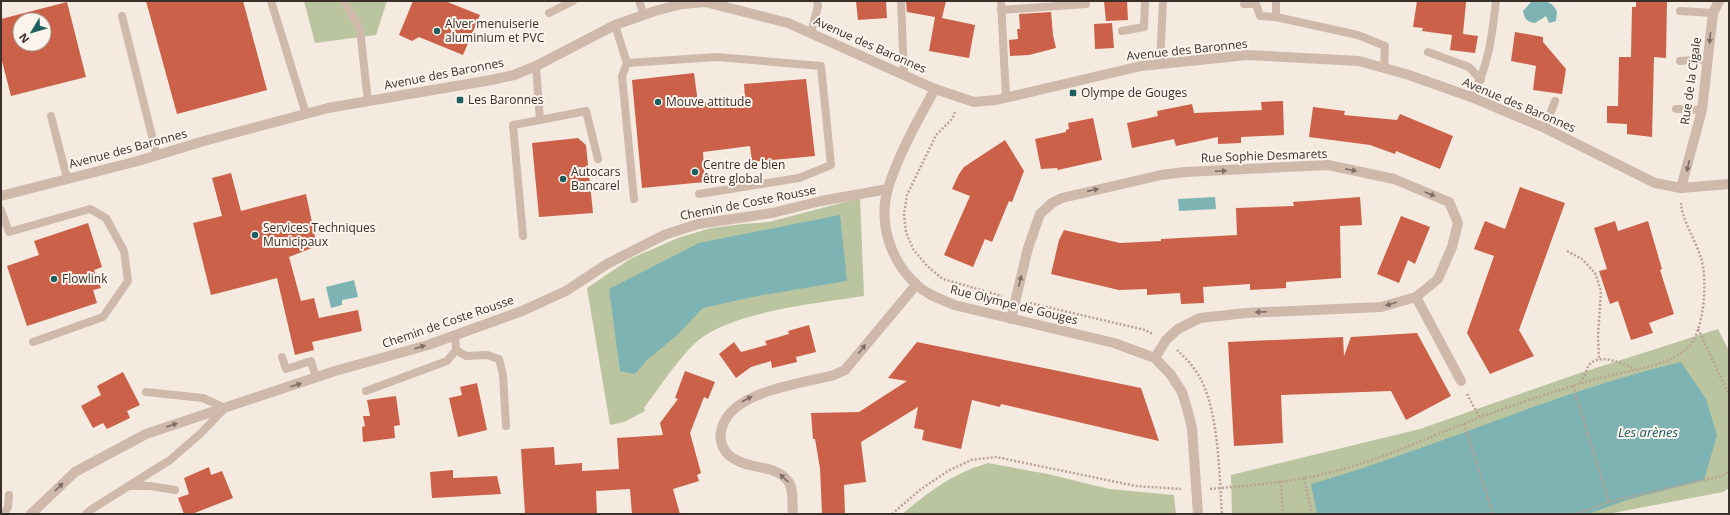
<svg xmlns="http://www.w3.org/2000/svg" width="1730" height="515" font-family="'Open Sans',sans-serif">
<style>
.green{fill:#bac59f}
.water{fill:#7db3b3}
.building{fill:#cb6148;fill-rule:evenodd}
.lines{fill:none;stroke-linecap:round;stroke-linejoin:round}
.path{stroke:#baa395;stroke-width:2.5;stroke-dasharray:2 2;stroke-linecap:butt}
.service{stroke:#ceb9ab;stroke-width:8}
.minor{stroke:#ceb9ab;stroke-width:10}
.oneway{fill:#7d6d64}
.poi-dot{fill:#1d5e5f;stroke:#fbf4ed;stroke-width:1.5}
.labels{text-anchor:middle;stroke-width:4;stroke-linejoin:round;paint-order:stroke}
.poi-label{font-size:12px;fill:#3b2f2a;stroke:#fbf4ed;text-anchor:start}
.street-label{font-size:12px;fill:#3b2f2a;stroke:#fbf4ed}
.water-label{font-size:13px;font-style:italic;fill:#1d5e5f;stroke:#fbf4ed}
</style>
<rect width="100%" height="100%" fill="#f4eae0"/>
<g class="green">
<polygon points="304,1 387,1 376,35 315,43"/>
<path d="M860,198L864,296C819,303 736,311 700,339C682,353 659,388 644,408L645,411L624,422L610,425L587,288L630,259L678,238L711,228L743,224L769,222Z"/>
<polygon points="1718,329 1729,351 1729,488 1723,492 1608,514 1232,514 1231,475 1420,429 1574,375"/>
<path d="M988,463L1048,474L1109,489L1174,495L1176,514H902C933,489 950,475 988,463Z"/>
</g>
<g class="water">
<path d="M1532,1C1544,1 1552,0 1557,12L1556,21L1549,23L1546,16L1535,23C1527,22 1524,18 1523,11Z"/>
<polygon points="1215,197 1216,209 1179,211 1178,199"/>
<polygon points="840,215 847,281 757,296 703,308 677,335 648,359 635,374 620,371 609,289 699,243"/>
<polygon points="354,280 358,297 342,300 342,305 331,308 326,287"/>
<path d="M1681,362L1706,399L1717,435L1704,480L1627,500L1588,514H1317L1311,484C1436,448 1554,392 1681,362Z"/>
</g>
<g class="building">
<polygon points="146,1 243,1 267,90 177,114"/>
<polygon points="413,1 445,1 480,15 463,55 419,37 412,41 399,35"/>
<polygon points="856,1 886,1 887,18 858,20"/>
<polygon points="906,1 946,1 942,18 975,25 969,58 929,51 935,17 907,12"/>
<polygon points="1104,1 1127,1 1128,20 1106,21"/>
<polygon points="1417,1 1466,2 1463,34 1478,36 1475,53 1450,50 1452,35 1422,31 1423,28 1413,27"/>
<polygon points="1636,1 1667,1 1666,58 1654,57 1652,137 1627,134 1627,124 1607,123 1607,106 1618,106 1619,57 1631,57 1632,7 1636,7"/>
<path d="M67,2L86,77L11,96L1,57V19ZM20,20H44V44H20Z"/>
<polygon points="1051,12 1053,35 1056,48 1029,55 1010,56 1009,40 1018,39 1017,29 1020,29 1019,14"/>
<polygon points="1112,23 1114,48 1095,49 1094,24"/>
<polygon points="1515,32 1543,37 1543,42 1566,69 1562,94 1533,90 1536,66 1511,61"/>
<polygon points="694,73 698,103 745,99 744,84 806,79 815,156 752,162 750,146 703,152 705,182 642,188 632,80"/>
<polygon points="1283,101 1284,135 1241,137 1241,143 1218,144 1218,137 1176,146 1174,139 1132,148 1127,123 1158,116 1157,111 1192,104 1194,113 1262,110 1261,102"/>
<polygon points="1313,107 1345,111 1344,115 1397,120 1400,114 1453,136 1440,169 1396,151 1395,154 1370,145 1309,137"/>
<polygon points="1093,118 1102,160 1058,170 1057,168 1041,169 1035,139 1066,132 1066,130 1069,129 1068,123"/>
<polygon points="578,138 586,145 593,213 539,217 532,143"/>
<polygon points="1005,140 1024,171 1012,202 1009,201 992,242 985,239 973,267 944,255 970,196 952,189 959,174 964,167"/>
<polygon points="231,173 241,211 306,194 317,246 289,257 301,301 314,298 319,318 358,310 362,331 312,342 314,350 295,355 277,278 211,295 193,223 222,216 212,178"/>
<polygon points="1520,187 1565,203 1519,330 1534,356 1490,374 1467,333 1494,256 1474,249 1485,221 1505,229"/>
<polygon points="1360,197 1362,225 1340,226 1341,278 1286,282 1286,288 1250,290 1250,284 1203,287 1204,303 1181,304 1180,293 1147,295 1147,289 1119,290 1051,274 1059,240 1064,230 1120,243 1161,241 1161,239 1237,235 1236,208 1294,206 1293,202"/>
<polygon points="1401,216 1430,227 1415,264 1408,260 1399,283 1377,274"/>
<polygon points="1615,221 1618,231 1648,221 1662,269 1660,270 1674,314 1649,323 1653,333 1631,340 1618,301 1610,304 1599,271 1607,269 1594,228"/>
<polygon points="88,223 102,267 94,270 101,288 93,290 97,303 27,326 7,266 39,255 34,241"/>
<polygon points="809,325 816,352 796,357 797,362 772,368 771,361 751,367 736,378 719,354 734,342 741,352 767,345 765,341 789,334 788,331"/>
<polygon points="1417,333 1451,396 1406,420 1391,391 1281,395 1283,443 1234,446 1228,342 1343,337 1344,356 1351,337"/>
<polygon points="917,342 1141,388 1159,441 1001,404 1000,407 972,400 961,449 922,440 924,430 914,428 918,407 861,442 866,482 844,485 845,514 822,514 820,468 815,439 813,439 811,413 859,412 907,381 888,378"/>
<polygon points="685,371 715,382 708,399 704,397 690,433 701,473 697,475 699,481 673,489 680,514 632,514 630,489 596,491 597,514 525,514 521,449 554,447 555,465 582,463 582,471 619,469 617,438 663,435 660,423 678,399 675,398"/>
<polygon points="123,372 140,405 127,411 130,418 107,429 103,423 93,428 81,406 101,395 97,386"/>
<polygon points="477,383 487,430 458,437 449,398 462,395 460,387"/>
<polygon points="396,396 400,425 394,426 395,438 363,442 362,427 365,426 363,416 370,416 367,400"/>
<polygon points="209,467 211,475 222,471 233,498 192,514 184,514 178,498 189,494 184,478"/>
<polygon points="453,470 453,478 497,476 501,494 432,498 430,472"/>
</g>
<g class="lines">
<g class="path">
<polyline points="955,112 952,119 936,135 907,195 904,214 906,232 913,249 927,266 943,279 1002,296"/>
<polyline points="1567,251 1582,259 1595,273 1601,291 1598,336 1599,360"/>
<polyline points="1030,303 1145,330 1153,334"/>
<polyline points="1698,329 1729,395"/>
<path d="M1177,350C1185,357 1193,366 1199,376C1219,410 1219,474 1222,514"/>
<path d="M1581,383C1584,378 1586,370 1589,365C1600,352 1623,364 1635,369"/>
<polyline points="1573,386 1609,502"/>
<polyline points="1467,394 1480,418"/>
<polyline points="1464,424 1493,514"/>
<polyline points="1304,478 1312,514"/>
<polyline points="1281,481 1283,514"/>
<path d="M1210,489C1241,486 1274,484 1305,478C1360,468 1411,445 1463,424C1506,407 1552,392 1596,379C1623,371 1673,367 1691,344C1704,327 1708,279 1701,258C1696,241 1682,220 1681,203"/>
<polyline points="892,514 921,489 948,471 971,460 996,457 1136,486 1181,489"/>
<polyline points="1576,514 1612,501 1722,476 1729,471"/>
</g>
<g class="service">
<polyline points="271,1 306,114"/>
<polyline points="344,1 360,29 368,102"/>
<polyline points="639,1 644,15"/>
<polyline points="901,1 904,74"/>
<polyline points="1001,1 1006,98"/>
<polyline points="1276,1 1276,17 1358,35 1385,46 1384,68"/>
<polyline points="1244,4 1256,4 1260,16 1276,17"/>
<polyline points="1001,10 1086,4"/>
<polyline points="1680,11 1713,13"/>
<polyline points="549,13 573,1"/>
<polyline points="122,16 157,156"/>
<polyline points="615,25 627,63 622,76 634,199"/>
<polyline points="1122,31 1144,27 1145,1"/>
<polyline points="811,33 818,6 817,1"/>
<polyline points="1428,52 1469,67 1481,80"/>
<polyline points="1680,61 1708,59"/>
<polyline points="627,63 717,57 821,66 831,165 799,178 699,194"/>
<polyline points="1160,64 1163,1"/>
<path d="M1471,97C1489,67 1492,35 1496,1"/>
<polyline points="1676,109 1702,110"/>
<polyline points="51,116 67,178"/>
<polyline points="540,120 586,111 598,159"/>
<polyline points="1545,128 1555,101"/>
<polyline points="1,210 9,232 90,209 106,218 124,251 128,281 103,317 33,342"/>
<polyline points="523,236 513,125 540,120 536,66"/>
<polyline points="456,350 466,356 487,355 499,359 503,375 506,426"/>
<polyline points="282,357 286,369 311,361 316,378"/>
<polyline points="366,391 447,361 456,350 455,335"/>
<polyline points="128,486 150,486 175,490"/>
<polyline points="4,514 8,507 9,495"/>
<polyline points="86,514 92,509 170,460 200,434 225,408 203,398 146,392"/>
</g>
<g class="minor">
<path d="M935,89C918,120 899,153 888,188C878,222 890,261 917,285C927,295 941,299 954,305L1114,343L1155,358L1171,375L1182,392L1188,412L1192,428L1198,514"/>
<polyline points="1681,188 1702,110 1713,13 1719,1"/>
<polyline points="1,196 138,161 204,141 328,108 491,80 514,75 536,66 615,25 655,11 682,4 705,2 788,23 935,89 974,102 996,100 1141,66 1247,55 1359,61 1409,75 1471,97 1545,128 1655,183 1681,188 1729,184"/>
<polyline points="1416,297 1461,381"/>
<polyline points="1011,319 1028,248 1040,214 1052,203 1062,198 1161,175 1185,172 1328,165 1394,179 1449,202 1458,223 1452,247 1438,279 1416,297 1381,307 1246,313 1200,318 1178,329 1166,340 1155,358"/>
<polyline points="31,514 75,472 146,434 335,371 428,345 522,311 566,291 607,264 664,235 698,224 772,213 821,201 888,189"/>
<path d="M793,514C792,504 794,489 788,481C775,464 749,470 733,458C724,453 719,442 721,432C727,391 801,384 834,375L845,370L916,285"/>
</g>
</g>
<defs><path id="oneway-solid" d="M-6-.8H1V-3.2L6.5 0L1 3.2V.8H-6Z"/></defs>
<g class="oneway">
<use href="#oneway-solid" transform="translate(1710 38) rotate(96)"/>
<use href="#oneway-solid" transform="translate(1688 166) rotate(104)"/>
<use href="#oneway-solid" transform="translate(1351 170) rotate(12)"/>
<use href="#oneway-solid" transform="translate(1221 171) rotate(-2)"/>
<use href="#oneway-solid" transform="translate(1093 190) rotate(-13)"/>
<use href="#oneway-solid" transform="translate(1430 194) rotate(23)"/>
<use href="#oneway-solid" transform="translate(1020 281) rotate(-77)"/>
<use href="#oneway-solid" transform="translate(1391 304) rotate(164)"/>
<use href="#oneway-solid" transform="translate(1261 312) rotate(177)"/>
<use href="#oneway-solid" transform="translate(420 347) rotate(-16)"/>
<use href="#oneway-solid" transform="translate(862 349) rotate(-53)"/>
<use href="#oneway-solid" transform="translate(296 385) rotate(-18)"/>
<use href="#oneway-solid" transform="translate(747 399) rotate(-28)"/>
<use href="#oneway-solid" transform="translate(172 425) rotate(-19)"/>
<use href="#oneway-solid" transform="translate(784 478) rotate(-137)"/>
<use href="#oneway-solid" transform="translate(59 487) rotate(-44)"/>
</g>
<g class="poi-dot">
<circle cx="437" cy="31" r="4"/>
<rect x="1069" y="89" width="8" height="8" rx="2"/>
<rect x="456" y="96" width="8" height="8" rx="2"/>
<circle cx="658" cy="102" r="4"/>
<circle cx="695" cy="172" r="4"/>
<circle cx="563" cy="179" r="4"/>
<circle cx="255" cy="235" r="4"/>
<circle cx="54" cy="279" r="4"/>
</g>
<g class="labels">
<g class="poi-label">
<text x="445" y="28">Alver menuiserie<tspan x="445" dy="14">aluminium et PVC</tspan></text>
<text x="1081" y="97">Olympe de Gouges</text>
<text x="468" y="104">Les Baronnes</text>
<text x="666" y="106">Mouve attitude</text>
<text x="703" y="169">Centre de bien<tspan x="703" dy="14">être global</tspan></text>
<text x="571" y="176">Autocars<tspan x="571" dy="14">Bancarel</tspan></text>
<text x="263" y="232">Services Techniques<tspan x="263" dy="14">Municipaux</tspan></text>
<text x="62" y="283">Flowlink</text>
</g>
<g class="street-label">
<text transform="translate(870 45) rotate(24)" y="4">Avenue des Baronnes</text>
<text transform="translate(1187 50) rotate(-6)" y="4">Avenue des Baronnes</text>
<text transform="translate(444 74) rotate(-11)" y="4">Avenue des Baronnes</text>
<text transform="translate(1691 81) rotate(-82)" y="4">Rue de la Cigale</text>
<text transform="translate(1519 105) rotate(23)" y="4">Avenue des Baronnes</text>
<text transform="translate(128 149) rotate(-15)" y="4">Avenue des Baronnes</text>
<text transform="translate(1264 156) rotate(-2)" y="4">Rue Sophie Desmarets</text>
<text transform="translate(748 203) rotate(-11)" y="4">Chemin de Coste Rousse</text>
<text transform="translate(1014 305) rotate(14)" y="4">Rue Olympe de Gouges</text>
<text transform="translate(448 322) rotate(-19)" y="4">Chemin de Coste Rousse</text>
</g>
<g class="water-label">
<text x="1648" y="437">Les arènes</text>
</g>
</g>
<rect width="1730" height="515" fill="none" stroke="#3b2f2a" stroke-width="4"/>
<g transform="translate(32 32) rotate(232)"><circle r="19" fill="#fbf4ed" stroke="#aea59f"/>
<path d="M0-3L7 15L0 10L-7 15Z" fill="#1d5e5f"/>
<text y="-6" font-size="11" font-weight="bold" text-anchor="middle" fill="#3b2f2a">N</text>
</g>
</svg>
